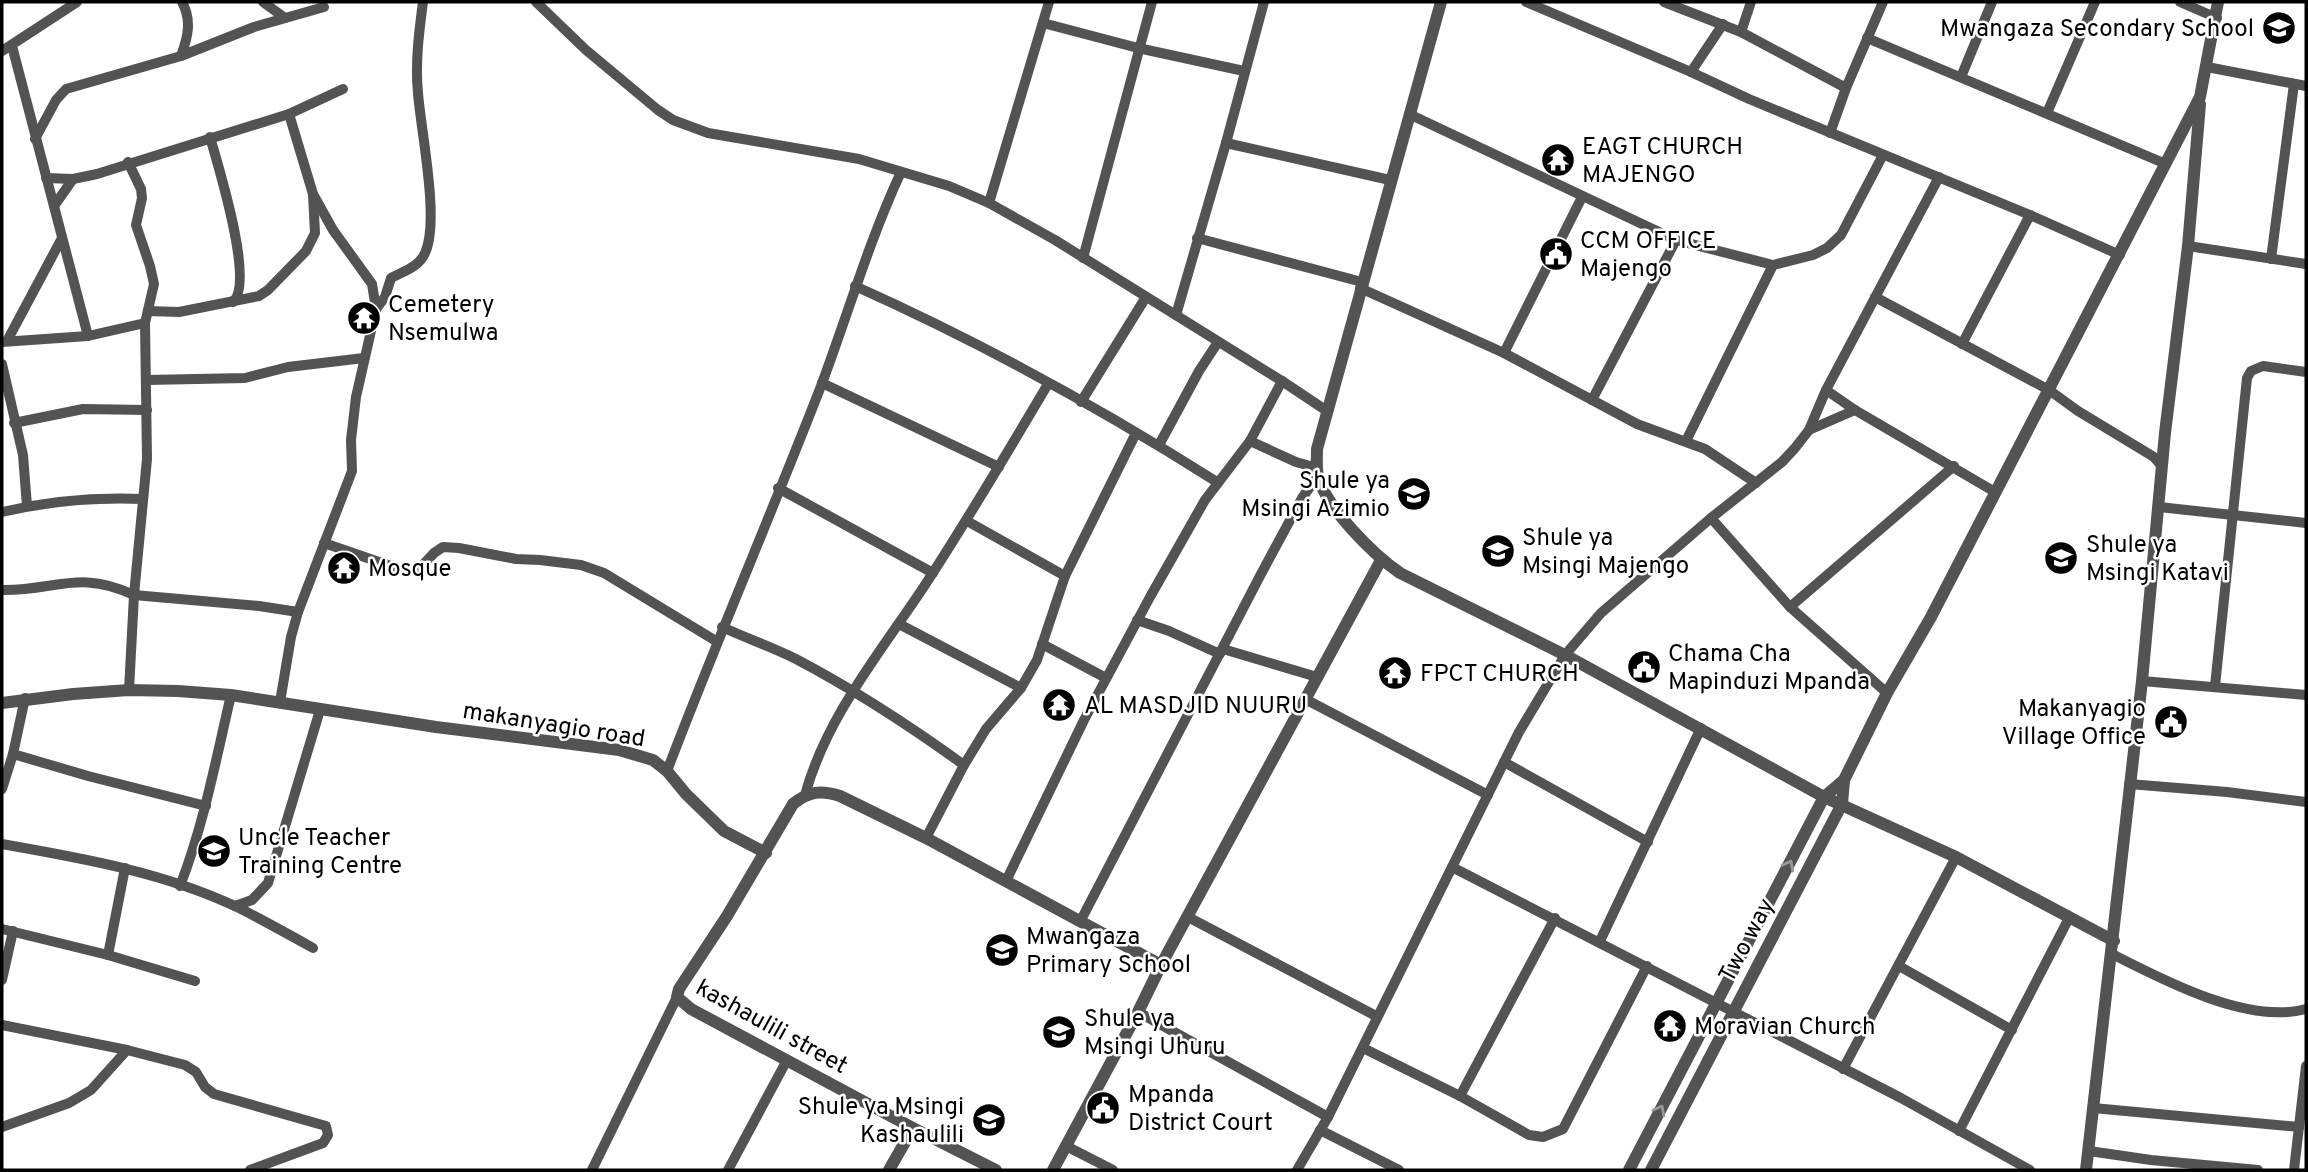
<svg xmlns="http://www.w3.org/2000/svg" width="2308" height="1172" font-family="Overpass,sans-serif">
<style>
.lines{fill:none;stroke-linecap:round;stroke-linejoin:round}
.minor{stroke:#535353;stroke-width:10}
.tertiary{stroke:#535353;stroke-width:12}
.oneway{stroke:#989898}
.labels{text-anchor:middle;stroke-width:5;stroke-linejoin:round;paint-order:stroke}
.poi-label{font-size:24px;fill:#000;stroke:#fff;text-anchor:start}
.street-label{font-size:24px;fill:#000;stroke:#fff}
</style>
<rect width="100%" height="100%" fill="#fff"/>
<g class="lines">
<g class="minor">
<polyline points="263,2 285,18"/>
<polyline points="536,2 586,50 658,110 673,120 708,133 859,159 949,186 989,203 1055,240 1282,381 1327,411"/>
<polyline points="1526,2 1691,72 1749,99 2030,215 2120,255"/>
<polyline points="1664,2 1741,32 1846,88"/>
<polyline points="2180,2 2217,18"/>
<polyline points="1043,23 1138,48 1244,71"/>
<polyline points="1741,32 1751,2"/>
<polyline points="1867,38 2166,164"/>
<polyline points="12,46 88,336"/>
<polyline points="2,51 77,2"/>
<path d="M181,56C188,37 192,20 182,2"/>
<polyline points="2207,67 2306,86"/>
<polyline points="1691,72 1723,24"/>
<polyline points="1961,77 1992,2"/>
<polyline points="2047,113 2095,2"/>
<polyline points="1409,114 1676,240 1773,265 1813,255 1827,248 1841,235 1883,155"/>
<polyline points="1830,133 1846,88 1883,2"/>
<path d="M210,137C218,166 255,282 233,302"/>
<polyline points="35,139 56,100 66,89 181,56 254,27 324,7"/>
<polyline points="1226,143 1390,180"/>
<polyline points="128,162 141,189 142,198 136,225 150,266 154,284 145,323 147,459 134,595 129,690"/>
<polyline points="46,178 73,179 97,174 289,114 343,89"/>
<polyline points="989,203 1049,2"/>
<polyline points="54,206 73,179"/>
<polyline points="1197,238 1362,282"/>
<polyline points="2188,246 2306,264"/>
<polyline points="1083,258 1152,2"/>
<polyline points="2271,259 2294,84"/>
<path d="M855,286C980,342 1102,409 1217,482"/>
<polyline points="1360,288 1504,353 1637,424 1705,449 1756,483"/>
<polyline points="1875,297 2049,390 2078,411 2154,457 2159,463"/>
<path d="M376,309L385,297L391,278C404,271 419,267 425,253C440,221 421,132 418,93C415,63 419,32 423,2"/>
<polyline points="148,311 179,312 259,296 268,290 306,251 315,233 313,194 289,114"/>
<polyline points="1176,315 1226,143 1264,2"/>
<polyline points="7,341 62,238"/>
<polyline points="2,342 88,336 145,323"/>
<polyline points="1962,344 2030,215"/>
<polyline points="1504,353 1582,197"/>
<polyline points="2,364 23,455 27,506"/>
<polyline points="147,380 245,378 288,367 364,358"/>
<polyline points="822,383 999,467"/>
<polyline points="1826,390 1855,410 1995,492"/>
<polyline points="1592,400 1676,240"/>
<polyline points="1081,402 1146,297"/>
<polyline points="14,423 83,409 147,410"/>
<polyline points="1809,430 1855,410"/>
<polyline points="1250,441 1296,462 1317,468"/>
<polyline points="1686,441 1773,265"/>
<polyline points="1159,445 1199,371 1218,342"/>
<polyline points="778,488 933,573"/>
<polyline points="2159,507 2306,523"/>
<path d="M2,512C49,501 94,497 143,499"/>
<polyline points="1711,518 1790,607 1887,693"/>
<polyline points="967,521 1065,576"/>
<polyline points="324,543 408,572 422,566 434,553 443,547 459,548 516,559 540,560 581,565 604,573 716,641"/>
<path d="M2,590C55,591 79,569 134,595L259,606L298,612"/>
<polyline points="1790,607 1954,466"/>
<polyline points="1137,620 1169,631 1220,654"/>
<polyline points="899,624 1021,688"/>
<path d="M722,627C746,638 772,647 796,659C855,690 910,726 964,765"/>
<polyline points="1042,644 1106,678"/>
<polyline points="1223,649 1317,677"/>
<polyline points="2142,681 2306,695"/>
<polyline points="2215,686 2247,378 2251,371 2263,366 2306,372"/>
<polyline points="1305,699 1488,795"/>
<polyline points="280,702 291,637 298,612 352,471 351,440 356,397 376,309 372,284 333,230 313,194"/>
<polyline points="13,754 88,776 206,806"/>
<polyline points="1504,762 1648,842"/>
<path d="M667,771C716,642 771,515 821,386C848,314 869,241 901,172"/>
<polyline points="2129,784 2227,792 2306,802"/>
<polyline points="2,789 13,754 25,698"/>
<path d="M805,795C826,718 879,654 923,588C967,521 1007,453 1048,384"/>
<polyline points="926,838 964,765 986,729 1021,688 1037,660 1065,576 1136,433"/>
<path d="M2,844C81,858 163,872 237,907C263,920 288,934 313,948"/>
<polyline points="1452,867 1901,1098 2030,1170"/>
<polyline points="1006,881 1084,720 1150,597 1205,500 1250,441 1282,381"/>
<path d="M180,886C204,824 216,759 231,695"/>
<polyline points="235,906 252,900 268,883 320,710"/>
<polyline points="1188,917 1376,1016"/>
<polyline points="1081,920 1261,574 1302,498 1318,476"/>
<polyline points="2,929 108,955 195,981"/>
<polyline points="1600,941 1701,728"/>
<path d="M2112,954C2163,980 2248,1025 2306,1009"/>
<polyline points="108,955 125,868"/>
<polyline points="1899,966 2012,1030"/>
<polyline points="2,980 13,931"/>
<polyline points="1138,1012 1328,1117"/>
<polyline points="2,1025 127,1050 185,1065 196,1072 205,1087 214,1094 326,1126 328,1135 323,1143 250,1170"/>
<polyline points="1363,1048 1460,1096 1529,1135 1543,1137 1563,1129 1647,966"/>
<polyline points="1843,1069 1956,857"/>
<polyline points="1460,1096 1555,918"/>
<polyline points="2093,1108 2299,1127"/>
<polyline points="2,1127 69,1103 91,1090 127,1050"/>
<polyline points="1320,1130 1399,1170"/>
<polyline points="1959,1131 2069,918"/>
<polyline points="1066,1146 1113,1170"/>
<polyline points="2089,1151 2151,1160 2258,1170"/>
<polyline points="592,1170 677,997"/>
<polyline points="728,1170 787,1060"/>
<polyline points="1297,1170 1328,1117 1519,732 1565,655 1601,613 1711,518 1782,462 1795,448 1809,430 1826,390 1939,177"/>
<polyline points="2294,1170 2306,1066"/>
</g>
<g class="tertiary">
<path d="M1441,2L1317,449C1317,458 1316,468 1318,476C1326,508 1374,555 1400,573L1565,655L1824,797L1956,857L2114,941"/>
<polyline points="2,703 73,694 129,690 178,691 231,695 436,727 619,750 653,760 667,771 686,794 724,831 766,853"/>
<polyline points="889,1170 913,1128"/>
<path d="M996,1170L913,1128L691,1009L677,997L679,989L727,916L793,804C809,791 821,790 840,796L926,838L1161,965"/>
<polyline points="1053,1170 1138,1012 1161,965 1381,560"/>
<polyline points="1629,1170 1824,797 1844,780 1887,693 1931,617 2200,97 2218,2"/>
<polyline points="1651,1170 1842,804 1844,780"/>
<polyline points="2086,1170 2142,681 2165,433 2188,246 2200,104"/>
</g>
</g>
<defs><path id="oneway-chevron" d="M-2-3.5L2.5 0L-2 3.5" fill="none" stroke-width="1.6" stroke-linecap="round" stroke-linejoin="round" transform="scale(1.75)"/></defs>
<g class="oneway">
<use href="#oneway-chevron" transform="translate(1789 865) rotate(-62)"/>
<use href="#oneway-chevron" transform="translate(1660 1110) rotate(-63)"/>
</g>
<defs>
<g id="school-disc" transform="scale(1.75)"><circle r="9.5" fill="#000" stroke="#fff"/><path d="M0-5L7-2L0 1L-7-2ZM-4 1L0 2.5L4 1V4Q0 6-4 4Z" fill="#fff"/></g>
<g id="temple-disc" transform="scale(1.75)"><circle r="9.5" fill="#000" stroke="#fff"/><path d="M0-6L5-2H3V0L6.5 2.5H4V6H1.5V3h-3V6H-4V2.5H-6.5L-3 0V-2H-5Z" fill="#fff"/></g>
<g id="civic-disc" transform="scale(1.75)"><circle r="9.5" fill="#000" stroke="#fff"/><path d="M-.6-6.5H3V-4.5H.6V-3L4-1V1h2V6H-6V1h2V-1L-.6-3ZM-1.2 2.5V6h2.4V2.5Z" fill="#fff"/></g>
</defs>
<g fill-rule="evenodd">
<use href="#school-disc" x="2279" y="28"/>
<use href="#temple-disc" x="1558" y="160"/>
<use href="#civic-disc" x="1556" y="254"/>
<use href="#temple-disc" x="364" y="318"/>
<use href="#school-disc" x="1414" y="494"/>
<use href="#school-disc" x="1498" y="551"/>
<use href="#school-disc" x="2061" y="558"/>
<use href="#temple-disc" x="344" y="568"/>
<use href="#civic-disc" x="1644" y="667"/>
<use href="#temple-disc" x="1395" y="673"/>
<use href="#temple-disc" x="1059" y="705"/>
<use href="#civic-disc" x="2171" y="722"/>
<use href="#school-disc" x="214" y="851"/>
<use href="#school-disc" x="1002" y="950"/>
<use href="#temple-disc" x="1670" y="1026"/>
<use href="#school-disc" x="1059" y="1032"/>
<use href="#civic-disc" x="1103" y="1108"/>
<use href="#school-disc" x="989" y="1120"/>
</g>
<g class="labels">
<g class="poi-label">
<text x="2254" y="36" text-anchor="end">Mwangaza Secondary School</text>
<text x="1582" y="154">EAGT CHURCH<tspan x="1582" dy="28">MAJENGO</tspan></text>
<text x="1580" y="248">CCM OFFICE<tspan x="1580" dy="28">Majengo</tspan></text>
<text x="388" y="312">Cemetery<tspan x="388" dy="28">Nsemulwa</tspan></text>
<text x="1390" y="488" text-anchor="end">Shule ya<tspan x="1390" dy="28">Msingi Azimio</tspan></text>
<text x="1522" y="545">Shule ya<tspan x="1522" dy="28">Msingi Majengo</tspan></text>
<text x="2086" y="552">Shule ya<tspan x="2086" dy="28">Msingi Katavi</tspan></text>
<text x="368" y="576">Mosque</text>
<text x="1668" y="661">Chama Cha<tspan x="1668" dy="28">Mapinduzi Mpanda</tspan></text>
<text x="1420" y="681">FPCT CHURCH</text>
<text x="1084" y="713">AL MASDJID NUURU</text>
<text x="2146" y="716" text-anchor="end">Makanyagio<tspan x="2146" dy="28">Village Office</tspan></text>
<text x="238" y="845">Uncle Teacher<tspan x="238" dy="28">Training Centre</tspan></text>
<text x="1026" y="944">Mwangaza<tspan x="1026" dy="28">Primary School</tspan></text>
<text x="1084" y="1026">Shule ya<tspan x="1084" dy="28">Msingi Uhuru</tspan></text>
<text x="1694" y="1034">Moravian Church</text>
<text x="1128" y="1102">Mpanda<tspan x="1128" dy="28">District Court</tspan></text>
<text x="964" y="1114" text-anchor="end">Shule ya Msingi<tspan x="964" dy="28">Kashaulili</tspan></text>
</g>
<g class="street-label">
<text transform="translate(554 724) rotate(9)" y="8">makanyagio road</text>
<text transform="translate(1746 940) rotate(-62)" y="8">Two way</text>
<text transform="translate(772 1026) rotate(29)" y="8">kashaulili street</text>
</g>
</g>
<rect width="2308" height="1172" fill="none" stroke="#000000" stroke-width="7"/>
</svg>
